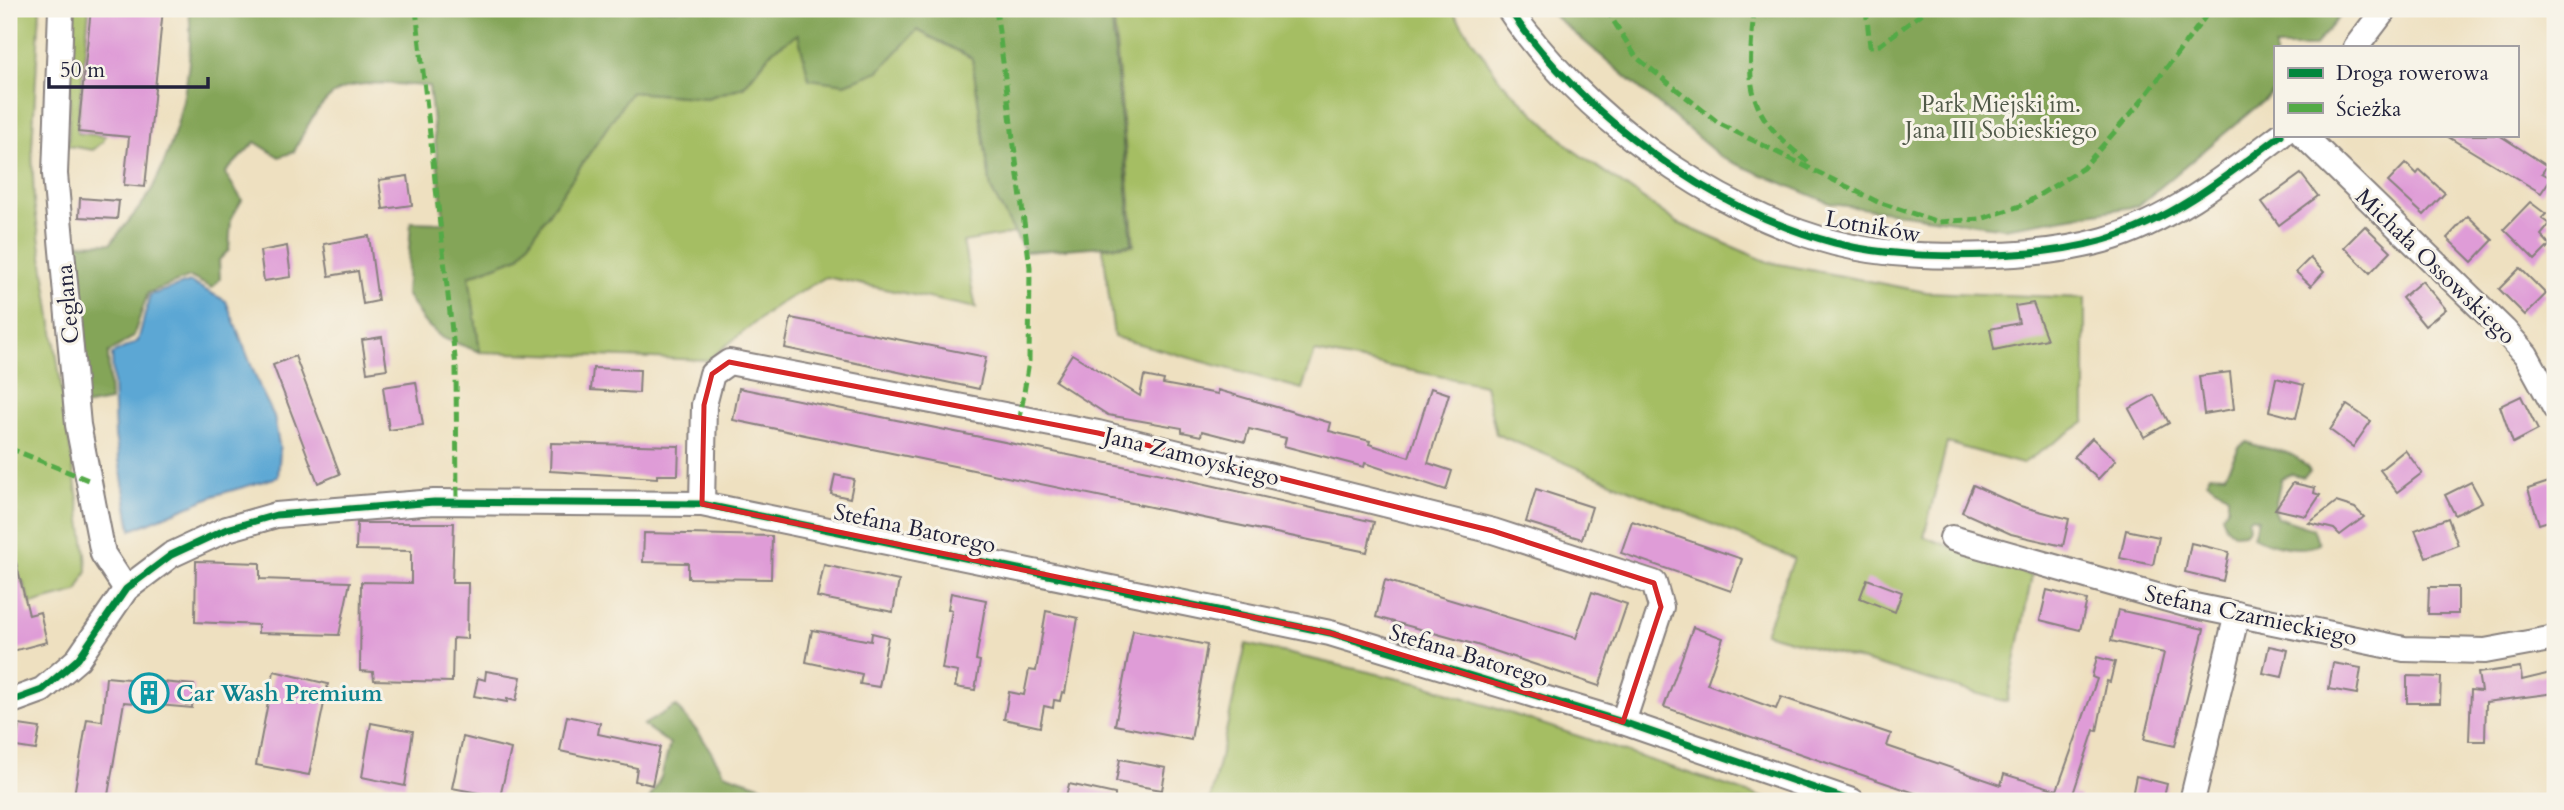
<svg xmlns="http://www.w3.org/2000/svg" width="2564" height="810" font-family="Cardo,serif">
<style>
.green{fill:#a5be63;stroke:#64704f;stroke-width:2}
.forest{fill:#84a559;stroke:#53644a;stroke-width:2}
.water{fill:#5ca7d4;stroke:#3f6488;stroke-width:2}
.building{fill:#df9cd7}
.lines{fill:none;stroke-linecap:round;stroke-linejoin:round}
.street-casing{stroke:#88817e;stroke-width:28}
.street{stroke:#fff;stroke-width:24}
.quiet{stroke:#53aa46;stroke-width:5;stroke-dasharray:10 5;stroke-linecap:butt}
.cycleway-casing{stroke:#f7f3e8;stroke-width:11}
.cycleway{stroke:#00873e;stroke-width:7}
.marked{fill:none;stroke:#d62828;stroke-width:5;stroke-linejoin:round}
.labels{text-anchor:middle;stroke-width:6;stroke-linejoin:round;paint-order:stroke}
.park-label{font-size:23px;fill:#505949;stroke:#f7f3e8}
.street-label{font-size:23px;fill:#22223b;stroke:#f7f3e8}
.culture-label{font-size:23px;font-weight:bold;fill:#0d838f;stroke:#f7f3e8;text-anchor:start}
</style>
<rect width="100%" height="100%" fill="#f7f3e8"/>
<filter id="ink" filterUnits="userSpaceOnUse"><feTurbulence type="fractalNoise" baseFrequency=".0143" numOctaves="2"/><feDisplacementMap in="SourceGraphic" scale="14" xChannelSelector="R" yChannelSelector="G"/><feConvolveMatrix kernelMatrix="1 2 1 2 8 2 1 2 1" color-interpolation-filters="sRGB"/></filter>
<filter id="wash" filterUnits="userSpaceOnUse"><feTurbulence type="fractalNoise" baseFrequency=".00686" numOctaves="4" result="noise"/><feDisplacementMap in="SourceGraphic" scale="28" xChannelSelector="R" yChannelSelector="G"/><feGaussianBlur stdDeviation="1.57" result="paint"/><feColorMatrix in="noise" values="0 0 0 0 0 0 0 0 0 0 0 0 0 0 0 0 0 1.4 0 .05"/><feComposite in="paint" operator="in"/></filter>
<g filter="url(#wash)">
<rect width="100%" height="100%" fill="#eee0c0"/>
<g class="green">
<polygon points="9,9 40,9 32,148 34,202 86,554 87,571 77,592 31,604 23,582 9,585"/>
<polygon points="73,9 89,9 77,133 105,136 103,142 93,150 68,146"/>
<polygon points="1113,9 1451,9 1501,81 1573,150 1678,223 1768,262 1926,292 2085,298 2085,422 2022,464 1947,443 1924,537 2032,576 2007,702 1765,633 1794,558 1496,434 1485,385 1315,352 1302,389 1114,337 1103,248 1134,245"/>
<polygon points="917,30 972,58 991,189 1015,233 963,242 976,308 826,277 776,306 708,360 480,352 469,276 519,257 631,92 707,98 744,87 773,50 799,33 845,84 878,71"/>
<polygon points="1246,644 1426,685 1772,801 1210,801"/>
</g>
<g class="forest">
<path d="M189,9H1111L1132,244L1025,252L991,189L972,58L917,30L879,71L845,84L809,79L798,34L773,50L744,86L707,98L631,92L519,257L469,276L480,352L442,338L424,322L406,294L411,222L444,223L429,86C349,82 331,73 294,152L279,157L255,142L225,173L242,200L231,219L229,250L219,260L220,279L212,288L190,277L148,293L133,337L108,353L110,401L83,406L74,244L111,243C124,225 143,207 153,187C179,136 195,66 189,9Z"/>
<polygon points="1546,9 2346,9 2314,47 2275,47 2275,91 2138,206 2004,228 1832,204 1722,158"/>
<path d="M2247,442C2272,454 2290,444 2310,471L2303,477L2292,474L2281,478L2274,512L2277,517L2313,529L2319,544C2303,553 2269,545 2253,536L2258,519L2251,517L2248,519L2249,528L2244,533L2235,534L2226,527L2222,515L2228,507V496L2207,481L2210,474L2225,475L2239,447Z"/>
<polygon points="676,706 702,737 724,773 762,786 789,801 648,801 661,777 670,744 643,725"/>
</g>
<polygon class="water" points="190,282 226,301 261,390 274,416 280,450 278,477 216,495 131,530 115,436 112,354 138,341 150,295"/>
<g id="blocks">
<g class="building">
<polygon points="91,9 163,9 145,187 124,185 129,137 78,132"/>
<polygon points="2445,135 2499,135 2547,166 2542,173 2551,178 2541,193"/>
<polygon points="2406,163 2417,174 2420,170 2445,193 2424,215 2388,182"/>
<polygon points="2301,174 2318,196 2279,225 2262,202"/>
<polygon points="408,176 412,205 383,209 379,180"/>
<polygon points="80,198 119,201 117,219 79,217"/>
<polygon points="2530,202 2546,214 2542,218 2550,224 2541,235 2550,245 2535,260 2504,229"/>
<polygon points="2468,216 2493,240 2472,262 2447,238"/>
<polygon points="2365,226 2391,251 2370,273 2344,247"/>
<polygon points="369,236 378,301 363,304 358,271 329,276 324,244"/>
<polygon points="287,246 291,277 264,281 260,251"/>
<polygon points="2310,258 2324,272 2311,286 2296,272"/>
<polygon points="2520,268 2546,294 2525,315 2499,289"/>
<polygon points="2422,281 2446,309 2425,326 2402,298"/>
<polygon points="2033,303 2047,339 1994,350 1990,329 2019,323 2015,306"/>
<polygon points="791,318 986,357 979,389 785,348"/>
<polygon points="382,337 387,369 367,372 362,340"/>
<polygon points="1072,354 1140,396 1144,376 1164,380 1163,384 1218,394 1218,390 1331,423 1329,431 1370,441 1369,444 1409,457 1431,388 1449,394 1428,463 1452,471 1446,490 1365,463 1364,467 1284,446 1286,438 1249,429 1245,442 1202,431 1201,436 1182,432 1182,428 1108,415 1055,381"/>
<polygon points="295,356 340,474 318,483 273,365"/>
<polygon points="593,368 640,370 639,393 591,390"/>
<polygon points="2230,372 2234,409 2204,414 2199,376"/>
<polygon points="2276,378 2304,385 2296,418 2269,411"/>
<polygon points="416,382 423,425 389,430 383,387"/>
<polygon points="739,388 1157,473 1374,522 1367,552 733,420"/>
<polygon points="2154,395 2169,423 2144,437 2129,409"/>
<polygon points="2521,396 2538,430 2513,443 2500,406"/>
<polygon points="2347,405 2371,421 2353,447 2330,430"/>
<polygon points="2092,438 2116,460 2098,479 2074,457"/>
<polygon points="551,443 679,446 678,475 657,475 657,478 550,471"/>
<polygon points="2405,450 2422,473 2397,492 2380,470"/>
<polygon points="835,475 854,479 850,498 831,494"/>
<polygon points="2555,480 2555,519 2539,524 2528,489"/>
<polygon points="2471,482 2482,502 2455,515 2445,495"/>
<polygon points="2293,483 2315,488 2314,493 2320,495 2306,516 2275,509"/>
<polygon points="1973,485 2020,506 2069,519 2063,546 2011,534 1962,512"/>
<polygon points="1536,489 1592,507 1582,539 1526,522"/>
<polygon points="2336,502 2355,508 2364,517 2340,535 2334,529 2309,523"/>
<polygon points="2448,518 2458,545 2426,557 2415,530"/>
<polygon points="1632,521 1742,559 1731,591 1621,553"/>
<polygon points="357,523 454,523 452,583 468,583 467,639 453,638 452,682 374,680 373,672 360,671 361,582 411,583 411,551 356,550"/>
<polygon points="2126,530 2159,537 2153,565 2120,558"/>
<polygon points="644,533 772,536 771,579 688,578 688,563 643,562"/>
<polygon points="2191,543 2229,552 2223,581 2185,572"/>
<polygon points="15,558 29,615 40,612 47,642 9,652 9,559"/>
<polygon points="196,561 260,563 260,579 350,582 339,635 258,633 258,625 195,622"/>
<polygon points="824,565 899,581 893,612 817,597"/>
<polygon points="1867,579 1902,592 1895,612 1860,598"/>
<polygon points="1385,580 1576,638 1592,592 1627,604 1599,686 1477,645 1376,617"/>
<polygon points="2429,587 2458,587 2458,614 2428,614"/>
<polygon points="2047,590 2087,600 2080,630 2040,620"/>
<polygon points="951,593 986,600 976,660 980,661 975,690 955,687 958,672 942,669 952,610 948,609"/>
<polygon points="2118,610 2204,629 2175,746 2144,739 2164,653 2111,641"/>
<polygon points="1046,611 1078,618 1065,693 1062,692 1060,701 1054,700 1053,708 1044,706 1040,727 1004,719 1009,692 1024,695 1029,670 1036,671"/>
<polygon points="1693,627 1723,638 1707,684 1776,709 1781,697 1891,734 1887,746 2001,785 2004,774 2057,790 2097,679 2092,677 2097,657 2115,662 2110,682 2107,681 2097,731 2094,730 2073,794 2080,797 2080,801 1938,801 1664,707"/>
<polygon points="812,630 871,641 872,633 888,637 879,687 860,684 862,674 806,662"/>
<polygon points="1133,630 1207,645 1191,740 1115,725"/>
<polygon points="2269,646 2288,650 2282,677 2263,673"/>
<polygon points="2333,663 2361,668 2357,694 2329,689"/>
<polygon points="2520,667 2522,680 2555,672 2555,693 2486,702 2485,741 2469,741 2471,690 2481,691 2478,673"/>
<polygon points="274,671 328,684 309,775 256,765"/>
<polygon points="486,671 521,677 516,701 507,699 507,702 474,696 478,678 485,680"/>
<polygon points="2407,676 2441,677 2440,703 2407,703"/>
<polygon points="106,677 194,685 192,708 124,702 107,801 73,801 87,719 102,721"/>
<polygon points="567,716 600,723 598,734 660,747 652,785 635,781 637,768 560,751"/>
<polygon points="371,723 413,731 405,786 362,777"/>
<polygon points="19,725 40,728 36,750 16,747"/>
<polygon points="463,737 511,749 500,797 452,788"/>
<polygon points="1120,759 1166,768 1162,790 1116,782"/>
<polygon points="2136,776 2167,784 2163,801 2131,801"/>
<polygon points="1069,784 1115,794 1115,801 1065,801"/>
</g>
</g>
</g>
<g filter="url(#ink)">
<use href="#blocks" fill-opacity="0" stroke="#88817e" stroke-width="2"/>
<g class="lines">
<g class="street-casing">
<g id="street">
<polyline points="61,9 55,174 78,425 103,554 126,589"/>
<path d="M1509,9C1578,112 1713,212 1835,243C1886,256 1940,257 1993,255C2029,254 2069,250 2104,240C2170,221 2227,176 2281,135"/>
<polyline points="2356,47 2385,9"/>
<polyline points="2303,135 2504,330 2526,355 2555,408"/>
<polyline points="702,504 704,405 712,374 729,362 1098,433 1493,531 1654,583 1661,607 1623,722"/>
<polyline points="1952,538 2185,604 2404,649 2485,651 2555,638"/>
<polyline points="9,702 42,690 78,659 126,589 171,555 227,529 276,515 434,502 702,504 1330,633 1623,722 1852,801"/>
<polyline points="2192,801 2237,614"/>
</g>
</g>
<use href="#street" class="street"/>
<g class="quiet">
<polyline points="416,9 456,367 457,503"/>
<polyline points="996,9 1030,267 1029,361 1020,418"/>
<polyline points="1606,9 1636,57 1720,124 1878,202 1938,222 1981,219 2023,205 2083,168 2140,103 2211,9"/>
<path d="M1754,9C1748,85 1742,111 1808,162"/>
<polyline points="1866,9 1870,46 1880,45 1928,9"/>
<polyline points="9,448 88,480"/>
</g>
<g class="cycleway-casing">
<g id="cycleway">
<path d="M1509,9C1578,112 1713,212 1835,243C1886,256 1940,257 1993,255C2029,254 2069,250 2104,240C2170,221 2227,176 2281,135"/>
<polyline points="9,702 42,690 78,659 126,589 171,555 227,529 276,515 434,502 702,504 1330,633 1623,722 1852,801"/>
</g>
</g>
<use href="#cycleway" class="cycleway"/>
</g>
</g>
<path class="marked" d="M729,362L1098,433L1493,531L1654,583L1661,607L1623,722L1330,633L702,504L704,405L712,374Z"/>
<defs>
<g id="building-ring" transform="scale(2.0125)"><circle r="9.5" fill="#f7f3e8" stroke="#0f9aa8" stroke-width="1.5"/><path d="M-4-6H4V6H1V3H-1V6H-4ZM-2.5-4.3h1.7v1.8h-1.7ZM.8-4.3h1.7v1.8H.8ZM-2.5-1h1.7V.8h-1.7ZM.8-1h1.7V.8H.8Z" fill="#0f9aa8"/></g>
</defs>
<g fill-rule="evenodd">
<use href="#building-ring" x="149" y="693"/>
</g>
<g class="labels">
<g class="park-label">
<text x="2001" y="112">Park Miejski im.<tspan x="2001" dy="26">Jana III Sobieskiego</tspan></text>
</g>
<g class="street-label">
<text transform="translate(1873 226) rotate(10)" y="8">Lotników</text>
<text transform="translate(2436 266) rotate(44)" y="8">Michała Ossowskiego</text>
<text transform="translate(67 304) rotate(-95)" y="8">Ceglana</text>
<text transform="translate(1192 456) rotate(14)" y="8">Jana Zamoyskiego</text>
<text transform="translate(915 528) rotate(12)" y="8">Stefana Batorego</text>
<text transform="translate(2251 615) rotate(12)" y="8">Stefana Czarnieckiego</text>
<text transform="translate(1469 655) rotate(17)" y="8">Stefana Batorego</text>
</g>
<g class="culture-label">
<text x="176" y="701">Car Wash Premium</text>
</g>
</g>
<rect width="2564" height="810" fill="none" stroke="#f7f3e8" stroke-width="35"/>
<rect x="2274" y="46" width="245" height="91" fill="#f7f3e8" stroke="#a29fa3" stroke-width="2"/>
<rect x="2288" y="68" width="35" height="10" fill="#00873e" stroke="#a29fa3" stroke-width="2"/>
<text x="2336" y="80" font-size="21" fill="#22223b">Droga rowerowa</text>
<rect x="2288" y="103" width="35" height="10" fill="#53aa46" stroke="#a29fa3" stroke-width="2"/>
<text x="2336" y="116" font-size="21" fill="#22223b">Ścieżka</text>
<path d="M49 77v10h159v-10" fill="none" stroke="#22223b" stroke-width="3.5"/>
<text x="60" y="77" font-size="21" fill="#22223b" stroke="#f7f3e8" stroke-width="5" paint-order="stroke">50 m</text>
</svg>
